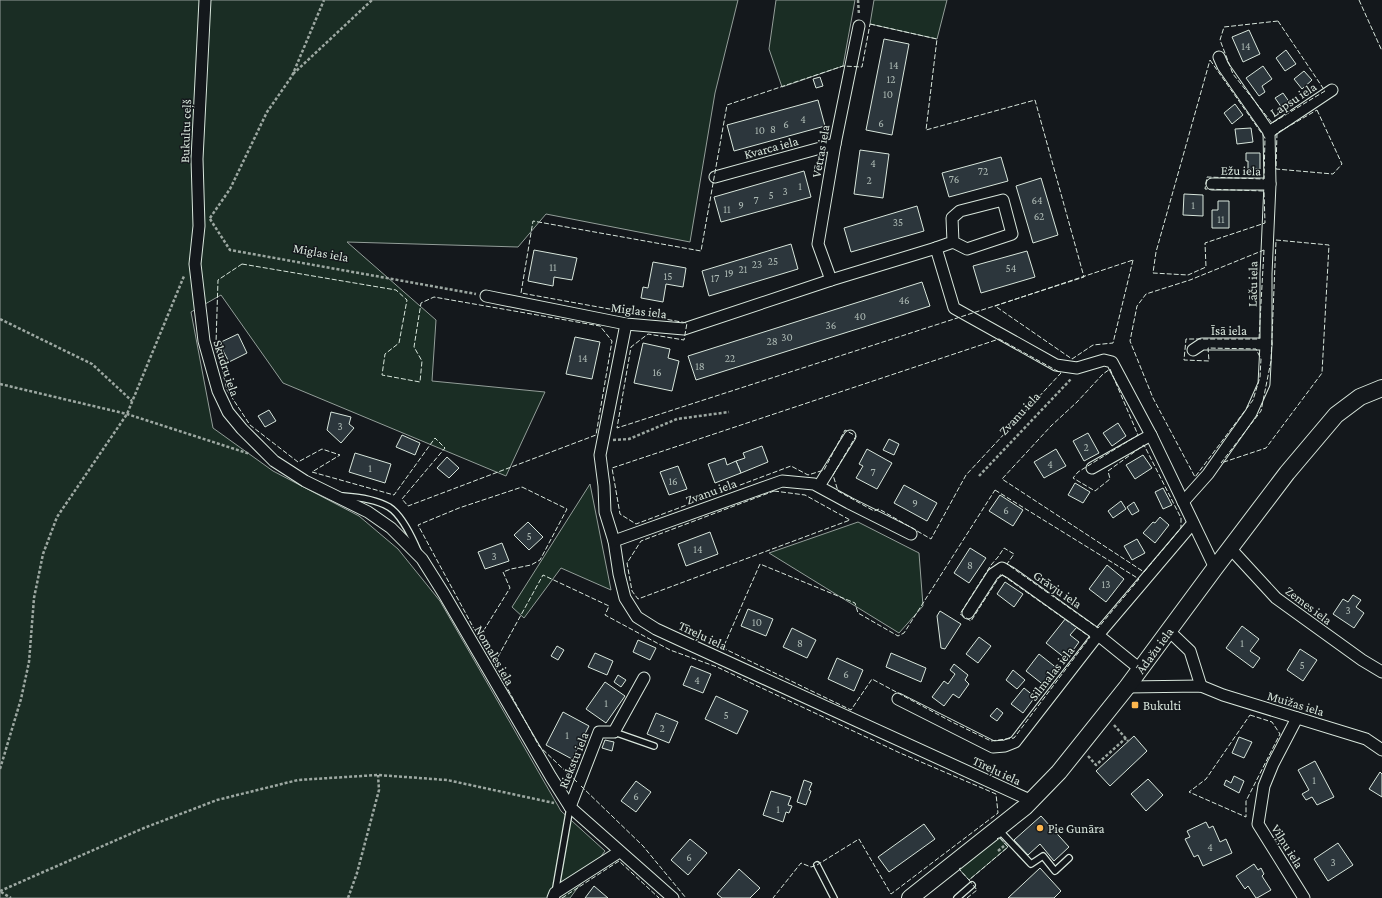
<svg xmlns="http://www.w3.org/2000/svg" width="1382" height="898" font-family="'Crimson Pro',serif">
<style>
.green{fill:#1a2d24;stroke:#939e99}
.building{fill:#2c363c;stroke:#d8e6dc}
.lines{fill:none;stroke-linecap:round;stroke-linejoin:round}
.lane-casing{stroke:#d8e6dc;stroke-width:8}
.street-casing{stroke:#d8e6dc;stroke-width:13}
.secondary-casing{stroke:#d8e6dc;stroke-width:18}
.path{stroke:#9da8a2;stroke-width:2.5;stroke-dasharray:3 2;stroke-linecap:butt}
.lane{stroke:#14181c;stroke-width:5.5}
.street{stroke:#14181c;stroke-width:11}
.secondary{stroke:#14181c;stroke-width:16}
.fence{stroke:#d8e6dc;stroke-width:1;stroke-dasharray:5 2;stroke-linecap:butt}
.poi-dot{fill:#ffb74d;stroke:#14181c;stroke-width:1.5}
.labels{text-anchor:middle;stroke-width:3;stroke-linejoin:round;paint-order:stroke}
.number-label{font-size:11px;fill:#adbab4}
.street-label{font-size:13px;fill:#d8e6dc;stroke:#14181c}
.poi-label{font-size:13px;fill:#d8e6dc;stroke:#14181c;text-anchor:start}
</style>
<rect width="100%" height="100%" fill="#14181c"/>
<g class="green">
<polygon points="0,0 738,0 715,93 690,242 546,214 518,247 347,242 436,320 432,381 545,392 506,476 283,383 221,295 191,312 213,428 273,471 359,516 398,549 440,601 561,811 605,851 570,898 0,898"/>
<polygon points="776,0 855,0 843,66 782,87 769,49"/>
<polygon points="874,0 947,0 937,39 870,24"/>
<polygon points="590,484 611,590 561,568 524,618 512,607"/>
<polygon points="858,522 919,553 923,606 899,633 769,553"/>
<polygon points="999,837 1008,847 969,880 959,869"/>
</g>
<g class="building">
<polygon points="1249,30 1260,54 1243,62 1232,37"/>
<polygon points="884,39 909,44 892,135 866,130"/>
<polygon points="1286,50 1296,64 1285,71 1276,58"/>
<polygon points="1263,66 1272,79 1262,86 1265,92 1259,96 1246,78"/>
<polygon points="1304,71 1312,80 1302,89 1294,79"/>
<polygon points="820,77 823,86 816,88 813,79"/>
<polygon points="1283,93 1290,103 1282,108 1275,98"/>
<polygon points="818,100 825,126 734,151 727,125"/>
<polygon points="1235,104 1243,115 1232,124 1224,113"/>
<polygon points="1251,128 1253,142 1237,144 1235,129"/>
<polygon points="860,150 889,154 883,198 854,194"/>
<polygon points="1246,153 1260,153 1260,169 1248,169 1248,161 1246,161"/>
<polygon points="1001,157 1008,181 949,197 942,173"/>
<polygon points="804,171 811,197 721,222 714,197"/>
<polygon points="1041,178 1058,235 1033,243 1016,186"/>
<polygon points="1184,194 1203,195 1203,216 1183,215"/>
<polygon points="1218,201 1229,201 1229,228 1212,228 1212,210 1218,210"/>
<polygon points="917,206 924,231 851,252 844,228"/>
<polygon points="791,244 798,269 709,296 702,271"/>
<polygon points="534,250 577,258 572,280 554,277 553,286 528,281"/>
<polygon points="1027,251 1035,277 981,293 973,266"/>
<polygon points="653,262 686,268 683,287 666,284 663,302 641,298 643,287 648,288"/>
<polygon points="922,282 930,306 696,380 688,356"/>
<polygon points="238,334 247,353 229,362 219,343"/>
<polygon points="575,337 600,342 592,379 566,374"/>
<polygon points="643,343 670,349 668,358 679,361 672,391 634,383"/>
<polygon points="269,410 276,421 265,427 258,416"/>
<polygon points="331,412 351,417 349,424 354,428 341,443 327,430"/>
<polygon points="1118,423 1126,436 1112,446 1103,433"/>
<polygon points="1088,433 1099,453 1084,461 1073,441"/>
<polygon points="402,435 420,443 415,455 396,447"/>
<polygon points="889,439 899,444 894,455 883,450"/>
<polygon points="762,446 768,462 741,473 736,461 745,458 743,453"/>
<polygon points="867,449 892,463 877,489 856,478 863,466 859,464"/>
<polygon points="1056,449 1066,466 1044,478 1034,462"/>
<polygon points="355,453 391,464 385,483 349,472"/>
<polygon points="1143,455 1152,468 1135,479 1126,465"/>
<polygon points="447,457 459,468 449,478 437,468"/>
<polygon points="725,458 727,465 736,461 741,473 715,483 708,464"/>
<polygon points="678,466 687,489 669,495 660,472"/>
<polygon points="1075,483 1090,492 1083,503 1068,495"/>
<polygon points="904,485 937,503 927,521 894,503"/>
<polygon points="1163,488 1172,505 1163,509 1155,492"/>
<polygon points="1000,495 1023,510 1013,526 989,511"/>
<polygon points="1121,501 1126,509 1113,518 1108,511"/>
<polygon points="1134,502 1139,511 1132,515 1127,507"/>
<polygon points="1160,517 1169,525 1155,543 1143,533 1153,522 1155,523"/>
<polygon points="528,522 543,537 529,550 514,535"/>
<polygon points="710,532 718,554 686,566 678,544"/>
<polygon points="1137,539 1145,553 1132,560 1124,546"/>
<polygon points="502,543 509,561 485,569 478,552"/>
<polygon points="970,548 986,558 969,583 954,573"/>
<polygon points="1107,565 1124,579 1106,602 1089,589"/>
<polygon points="1005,582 1023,594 1014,607 997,594"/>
<polygon points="1353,595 1361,600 1356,607 1364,613 1354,628 1333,614 1343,599 1348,602"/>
<polygon points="748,609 773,619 766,636 741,626"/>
<polygon points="940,611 961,624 945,649 941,648 937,616"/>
<polygon points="1066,618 1077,627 1070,635 1079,642 1071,653 1069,652 1065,658 1046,643"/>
<polygon points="1242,626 1259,639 1250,651 1260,658 1253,668 1226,648"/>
<polygon points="792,628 816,640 807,658 783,647"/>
<polygon points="979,637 991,646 978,663 966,654"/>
<polygon points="638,640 656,648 650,660 633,652"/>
<polygon points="557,646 564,650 558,660 551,656"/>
<polygon points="1300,649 1317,660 1303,681 1287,670"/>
<polygon points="595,653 613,661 607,675 588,667"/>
<polygon points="891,653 926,668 921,682 886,667"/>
<polygon points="1039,654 1058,669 1045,686 1026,671"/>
<polygon points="837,658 863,670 854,691 828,679"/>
<polygon points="954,664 968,675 965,680 969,684 959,698 953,694 944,706 932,697 944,681 948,684 955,674 950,670"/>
<polygon points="691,666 711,674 703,693 683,685"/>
<polygon points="1013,670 1025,680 1017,689 1006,680"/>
<polygon points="618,675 626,680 621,687 614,682"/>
<polygon points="605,682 625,696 606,723 586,709"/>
<polygon points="1024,688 1035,697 1023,713 1011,704"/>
<polygon points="716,696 748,711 737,734 705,719"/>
<polygon points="997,708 1003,713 997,721 990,716"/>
<polygon points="563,712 589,726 572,759 546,745"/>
<polygon points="656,713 678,722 669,743 647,734"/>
<polygon points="1134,736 1147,751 1110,786 1096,771"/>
<polygon points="1239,737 1252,742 1244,758 1232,753"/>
<polygon points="605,740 614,742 612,751 602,748"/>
<polygon points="1315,761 1334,797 1317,805 1312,797 1306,800 1302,794 1309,790 1298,770"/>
<polygon points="1380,772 1382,774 1382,797 1369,789"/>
<polygon points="1234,776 1244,781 1239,793 1224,785 1226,780 1231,783"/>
<polygon points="1148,779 1163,795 1146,811 1131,794"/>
<polygon points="804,780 812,783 809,790 811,791 806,805 797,802"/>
<polygon points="636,781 651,792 636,812 621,801"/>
<polygon points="771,791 791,797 788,805 792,806 789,813 786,812 783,822 763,815"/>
<polygon points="1041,816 1069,847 1054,861 1040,844 1028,855 1014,840"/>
<polygon points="1206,822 1209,828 1213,826 1220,842 1226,839 1232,853 1203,866 1198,855 1194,857 1185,839 1190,837 1187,831"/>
<polygon points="924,824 935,839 889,872 878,857"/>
<polygon points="690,839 707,853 688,875 671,860"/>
<polygon points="1338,843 1353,865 1328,881 1314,859"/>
<polygon points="1254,864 1258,870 1261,868 1264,874 1262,876 1271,890 1257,898 1256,898 1248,886 1245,889 1236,876"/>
<polygon points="1040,868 1061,891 1054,898 1008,898"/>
<polygon points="739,869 760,888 750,898 722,898 717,894"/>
<polygon points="594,886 608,898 585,898"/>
</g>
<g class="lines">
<g class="lane-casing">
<g id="lane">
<path d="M343,496C358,497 375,499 389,507C402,515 412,537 418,551"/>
<polyline points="614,732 654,746"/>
<polyline points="998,829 1031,864 1043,856 1055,871 1069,858"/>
<polyline points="817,865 834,898"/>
<polyline points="555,893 570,807"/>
<polyline points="957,898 972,885"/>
</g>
</g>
<g class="street-casing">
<g id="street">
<polyline points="205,0 197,159 199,226 195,264 204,341 218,391 228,412 242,429 274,461 305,481 368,512 391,528 422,559 444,594 551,777 570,807 673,898"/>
<polyline points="1269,132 1332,90"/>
<polyline points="715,177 835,144"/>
<polyline points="1212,184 1270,184"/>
<polyline points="936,248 953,242 967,249 1012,234 1003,200 960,211 952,218 953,242"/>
<polyline points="831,280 818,244 835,144 859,26"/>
<polyline points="486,296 626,324 684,329 831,280 936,248 954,308 1056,365 1077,368 1104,360 1112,362 1151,435 1215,568"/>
<polyline points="626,324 600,455 604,486 605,512 614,541 619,574 625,598 637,617 656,629 682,641 1032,801"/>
<polyline points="1193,350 1202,344 1266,344"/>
<polyline points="1092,468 1151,435"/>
<polyline points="819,486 850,436"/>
<polyline points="1183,502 1208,474 1251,413 1264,384 1266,344 1266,274 1270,184 1269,132 1223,66 1219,57"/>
<polyline points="614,541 782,481 814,484 849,503 911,534"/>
<polyline points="1230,548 1276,598 1362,660 1382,672"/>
<polyline points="968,613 993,574 1002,568 1011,573 1098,635 1140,669"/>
<polyline points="1168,630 1190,651 1201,686"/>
<polyline points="1127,687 1201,686 1223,695 1366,739 1382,750"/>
<polyline points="898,699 993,747 1005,746 1015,742 1098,635 1193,523"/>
<polyline points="1297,718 1273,764 1264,786 1258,824 1304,898"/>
<polyline points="570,807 599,732 614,732 644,678"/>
<polyline points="553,898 555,893 619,852"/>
</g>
</g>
<g class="secondary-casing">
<g id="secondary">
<path id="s1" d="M910,898L1025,807L1059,772L1127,687L1215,568L1287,473L1336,415L1360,397L1382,388"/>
</g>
</g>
<g class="path">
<polyline points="858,0 859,15"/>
<polyline points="293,74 372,0"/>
<polyline points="210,218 230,189 267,112 292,76 324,0"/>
<polyline points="210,219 230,250 476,294"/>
<polyline points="0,319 92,364 132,401"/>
<polyline points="0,384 127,414 250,454"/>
<polyline points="613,440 629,439 677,419 729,412"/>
<polyline points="979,476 1071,379"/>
<polyline points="1114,725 1128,741"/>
<polyline points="1088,756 1096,765 1126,738"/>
<polyline points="0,769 21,699 29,662 34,598 43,554 57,517 127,414 184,276"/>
<polyline points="998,851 1004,846"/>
<polyline points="0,891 144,828 217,800 298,780 378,775 447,780 554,803"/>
<polyline points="1,892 11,898"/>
<polyline points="348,898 357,873 379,790 378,775"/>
</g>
<use href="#lane" class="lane"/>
<use href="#street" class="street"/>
<use href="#secondary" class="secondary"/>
<g class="fence">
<polyline points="1359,0 1382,51"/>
<polygon points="1278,21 1325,91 1272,123 1233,74 1220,40 1224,27"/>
<polygon points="870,24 937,39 926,130 1035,100 1084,277 617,428 631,347 648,334 684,340 687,323 521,293 533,221 701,251 727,105 843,66 862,67"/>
<polygon points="1210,60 1265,138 1264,179 1207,177 1205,189 1264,191 1265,223 1205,243 1206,267 1188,275 1153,273 1156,252"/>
<polygon points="1317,110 1342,164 1333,174 1276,169 1277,133"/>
<polygon points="1276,240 1329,245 1322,373 1266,448 1221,463 1261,411 1271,361"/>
<polygon points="1264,250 1259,339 1186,339 1184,360 1209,361 1208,348 1256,349 1261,359 1260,377 1253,400 1195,477 1153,398 1130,341 1137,306 1146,294 1190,280"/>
<polygon points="1133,260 1113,343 1093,345 1072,359 995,306"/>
<polygon points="242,264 396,290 407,300 399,343 385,354 382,375 420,382 422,361 414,347 421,303 434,297 600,326 612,341 596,435 408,506 402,499 445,448 435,438 394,495 312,472 340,455 322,449 298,462 250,425 227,390 216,343 218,280"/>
<polygon points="999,339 1061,373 966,475 931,539 879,509 874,511 838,491 833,475 856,436 845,430 824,470 808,475 791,466 636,524 620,514 612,468"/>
<polygon points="1110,369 1138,435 1078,472 1073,478 1095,491 1110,479 1108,471 1144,445 1181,518 1181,528 1144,572 1002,479 1051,426 1077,402 1103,374"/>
<polygon points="522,487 567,509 540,560 531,565 511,569 503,572 510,588 479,638 418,525 459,508"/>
<polygon points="995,490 1139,579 1098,628 1007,564 1014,554 1004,548 998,557 991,565 960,614 971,621 1001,574 1090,637 1014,738 991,741 952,722 872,679 851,710 723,648 760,564 855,603 858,613 898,636 904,633"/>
<polygon points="774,491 805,495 850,520 638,599 632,591 627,563 641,541"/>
<polygon points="1250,715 1272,722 1280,734 1246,801 1246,817 1189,792 1206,779"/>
<polyline points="577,782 539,746 494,664 543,575 609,606 605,615 670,650 717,667 900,753 996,794 998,813 891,894 859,839 817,865 811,867 801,863 773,898"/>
<polyline points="581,786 643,846 686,898"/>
<polyline points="961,868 959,869 969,880"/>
<polyline points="562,898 619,861 659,898"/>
<polyline points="967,898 977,890 969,880 1008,847 999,837 997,839"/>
</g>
</g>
<g class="poi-dot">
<rect x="1131" y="701" width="8" height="8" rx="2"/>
<circle cx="1040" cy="828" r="4"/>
</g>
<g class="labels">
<g class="number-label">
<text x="1246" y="50">14</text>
<text x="894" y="69">14</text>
<text x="891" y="83">12</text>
<text x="888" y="98">10</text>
<text x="803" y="123">4</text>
<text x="881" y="127">6</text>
<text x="786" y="128">6</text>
<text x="773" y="133">8</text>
<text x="760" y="134">10</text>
<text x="873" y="167">4</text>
<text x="983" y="175">72</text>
<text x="954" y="183">76</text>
<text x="869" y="184">2</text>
<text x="800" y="190">1</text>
<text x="785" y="195">3</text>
<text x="771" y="199">5</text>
<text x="756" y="204">7</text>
<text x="1037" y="204">64</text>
<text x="741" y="209">9</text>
<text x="1193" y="209">1</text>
<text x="727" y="213">11</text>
<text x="1039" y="220">62</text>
<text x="1221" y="223">11</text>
<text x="898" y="226">35</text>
<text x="773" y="265">25</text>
<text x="757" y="268">23</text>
<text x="553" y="271">11</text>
<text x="1011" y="272">54</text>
<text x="743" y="273">21</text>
<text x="729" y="277">19</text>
<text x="668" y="280">15</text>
<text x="715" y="282">17</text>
<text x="904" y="304">46</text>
<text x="860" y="320">40</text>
<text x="831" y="329">36</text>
<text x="787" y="341">30</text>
<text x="772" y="345">28</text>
<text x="583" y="362">14</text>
<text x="730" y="362">22</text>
<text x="700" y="370">18</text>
<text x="657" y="376">16</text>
<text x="340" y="430">3</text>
<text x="1086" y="451">2</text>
<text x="1050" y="468">4</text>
<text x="370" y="472">1</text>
<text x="873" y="476">7</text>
<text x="673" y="485">16</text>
<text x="915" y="507">9</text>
<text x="1006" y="514">6</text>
<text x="529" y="540">5</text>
<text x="698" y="553">14</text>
<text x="494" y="560">3</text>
<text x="970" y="569">8</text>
<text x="1106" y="588">13</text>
<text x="1348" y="614">3</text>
<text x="757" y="626">10</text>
<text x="800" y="647">8</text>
<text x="1242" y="647">1</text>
<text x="1302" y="669">5</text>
<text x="846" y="678">6</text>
<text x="697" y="684">4</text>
<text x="606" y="707">1</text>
<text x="726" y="719">5</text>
<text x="662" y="732">2</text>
<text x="567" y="739">1</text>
<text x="1314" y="784">1</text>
<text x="636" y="800">6</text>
<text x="778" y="813">1</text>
<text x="1210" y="851">4</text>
<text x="689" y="861">6</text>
<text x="1333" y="866">3</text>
</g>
<g class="street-label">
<text transform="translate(1293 99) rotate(-33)" y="5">Lapsu iela</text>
<text transform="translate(185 131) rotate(-88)" y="5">Bukultu ceļš</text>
<text transform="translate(771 147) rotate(-15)" y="5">Kvarca iela</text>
<text transform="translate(820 151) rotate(-80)" y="5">Vētras iela</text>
<text transform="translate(1241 170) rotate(1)" y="5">Ežu iela</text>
<text transform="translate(321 252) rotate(10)" y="5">Miglas iela</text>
<text transform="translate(1252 284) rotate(-89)" y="5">Lāču iela</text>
<text transform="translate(639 310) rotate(7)" y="5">Miglas iela</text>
<text x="1229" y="335">Īsā iela</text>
<text transform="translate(227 368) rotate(72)" y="5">Skudru iela</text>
<text transform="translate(1019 413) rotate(-47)" y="5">Zvanu iela</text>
<text transform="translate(711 491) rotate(-20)" y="5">Zvanu iela</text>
<text transform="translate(1058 589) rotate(35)" y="5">Grāvju iela</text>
<text transform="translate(1309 605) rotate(37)" y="5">Zemes iela</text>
<text transform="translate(703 635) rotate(25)" y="5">Tīreļu iela</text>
<text dy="5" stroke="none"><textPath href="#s1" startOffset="350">Ādažu iela</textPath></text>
<text transform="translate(495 655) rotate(60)" y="5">Nomales iela</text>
<text transform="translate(1051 673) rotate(-52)" y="5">Silmalas iela</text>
<text transform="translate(1296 703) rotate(17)" y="5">Muižas iela</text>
<text transform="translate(573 760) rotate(-68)" y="5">Riekstu iela</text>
<text transform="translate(997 770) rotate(25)" y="5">Tīreļu iela</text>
<text transform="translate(1288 846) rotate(58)" y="5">Viļņu iela</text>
</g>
<g class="poi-label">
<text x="1143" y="710">Bukulti</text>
<text x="1048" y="833">Pie Gunāra</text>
</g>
</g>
</svg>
